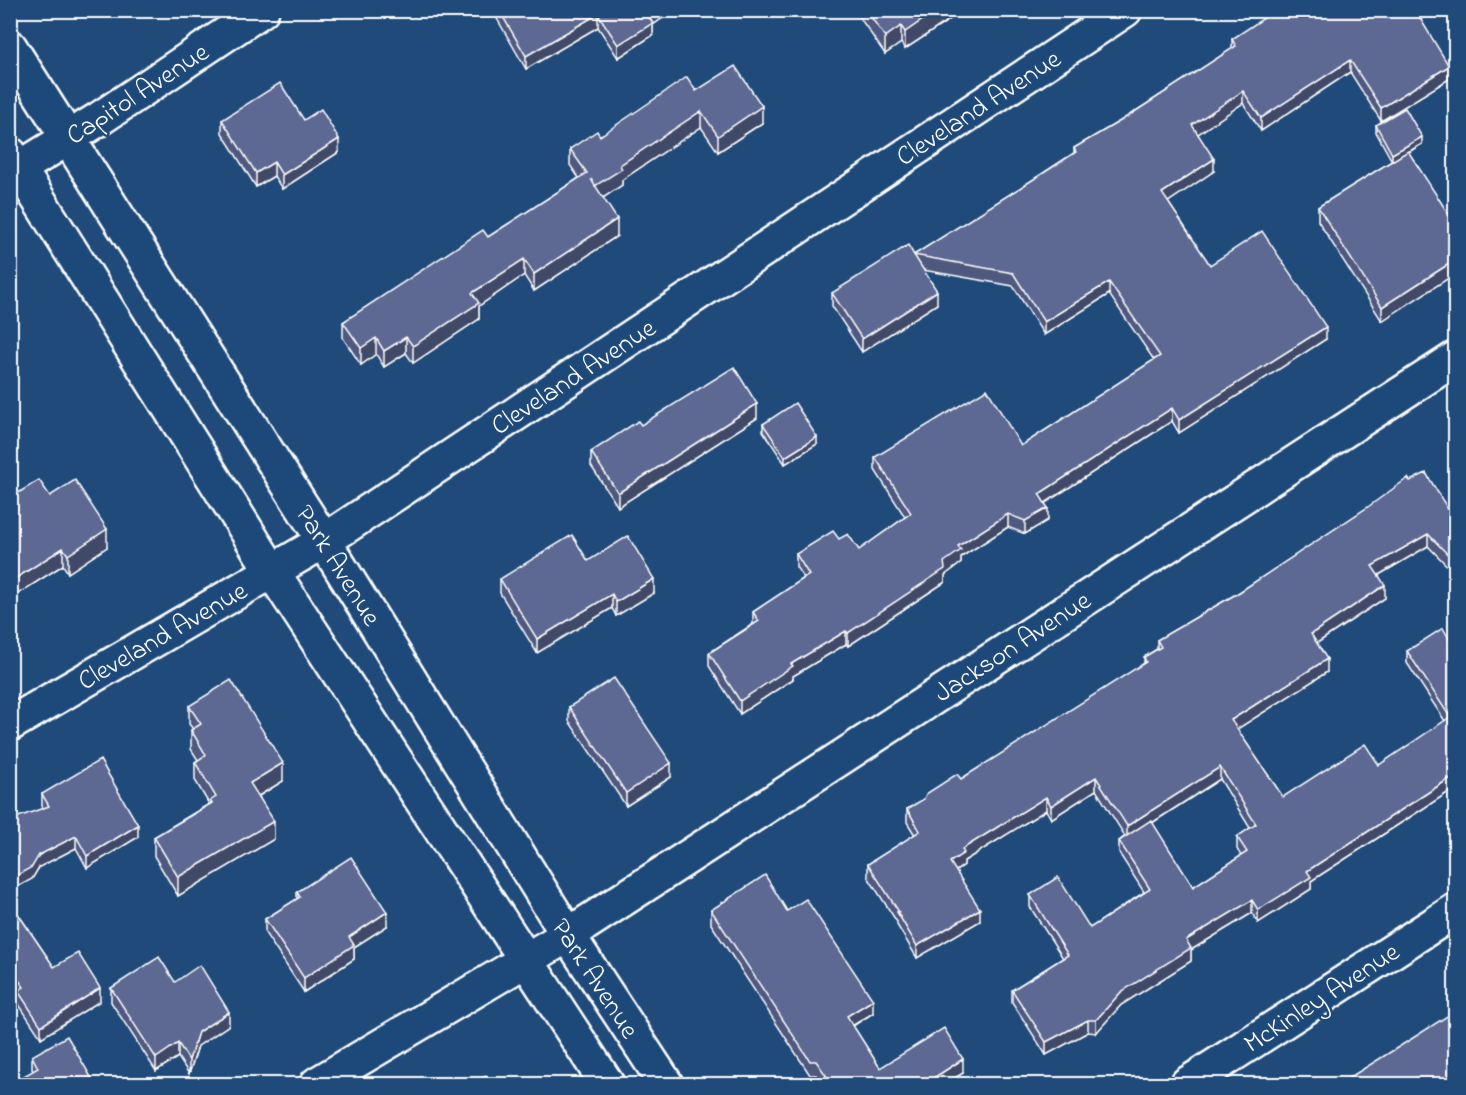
<svg xmlns="http://www.w3.org/2000/svg" width="1466" height="1095" font-family="'Indie Flower',sans-serif">
<style>
.lines{fill:none;stroke-linecap:round;stroke-linejoin:round}
.street-casing{stroke:#fff;stroke-width:38}
.secondary-casing{stroke:#fff;stroke-width:38}
.street{stroke:#1f4a7a;stroke-width:33}
.secondary{stroke:#1f4a7a;stroke-width:33}
.wall{fill:#50597e;stroke:#fff;stroke-width:1.5;fill-rule:evenodd}
.shaded-wall{fill:#414967;stroke:#fff;stroke-width:1.5}
.building{fill:#5d6893;stroke:#fff;stroke-width:1.5}
.labels{text-anchor:middle;stroke-width:5;stroke-linejoin:round;paint-order:stroke}
.street-label{font-size:27px;fill:#fff;stroke:#1f4a7a}
</style>
<rect width="100%" height="100%" fill="#1f4a7a"/>
<filter id="ink" filterUnits="userSpaceOnUse"><feTurbulence type="fractalNoise" baseFrequency=".0167" numOctaves="2"/><feDisplacementMap in="SourceGraphic" scale="12" xChannelSelector="R" yChannelSelector="G"/><feConvolveMatrix kernelMatrix="1 2 1 2 8 2 1 2 1" color-interpolation-filters="sRGB"/></filter>
<g filter="url(#ink)">
<g class="lines">
<g class="street-casing">
<g id="street">
<polyline points="10,724 324,541 1125,10"/>
<polyline points="317,1084 568,935 1456,358"/>
<polyline points="1187,1084 1456,910"/>
</g>
</g>
<g class="secondary-casing">
<g id="secondary">
<polyline points="10,47 324,541 568,935 666,1084"/>
<polyline points="10,154 272,571 607,1084"/>
<polyline points="10,174 99,119 262,10"/>
</g>
</g>
<use href="#street" class="street"/>
<use href="#secondary" class="secondary"/>
</g>
<g class="wall">
<polygon points="492,10 674,10 653,25 653,35 618,58 598,27 526,69"/>
<polygon points="860,10 952,10 952,18 905,49 901,43 885,54 860,18"/>
<polygon points="1293,16 1421,20 1449,79 1381,121 1350,72 1261,131 1243,103 1198,134 1214,171 1168,202 1210,265 1326,339 1179,433 1172,421 1045,503 1048,520 1025,534 1008,527 961,557 961,563 945,575 945,582 848,646 846,644 793,676 793,679 740,714 709,666 709,653 753,624 753,612 804,578 796,567 796,554 839,539 859,550 905,517 875,470 875,457 1021,446 1154,360 1109,294 1044,335 1013,286 923,270 937,304 862,352 832,306 832,293 914,255 1045,172 1074,153 1074,148 1122,120 1232,49 1232,39"/>
<polygon points="696,91 762,123 718,152 701,127 622,180 622,185 603,198 617,236 534,291 524,275 479,306 479,319 413,363 406,353 384,367 376,354 361,365 343,338 343,322 488,237 579,178 570,165 570,149"/>
<polygon points="222,120 304,120 339,152 282,189 274,176 256,187 222,133"/>
<polygon points="1376,125 1422,144 1409,152 1382,321 1318,221 1318,207 1392,161 1376,132"/>
<polygon points="757,418 618,507 591,466 591,452"/>
<polygon points="763,424 817,444 785,464 763,431"/>
<path d="M1410,481L1455,521V574L1428,546L1379,575L1385,598L1317,643L1327,672L1237,729L1283,797L1379,765L1445,721L1407,663V651L1455,649V788L1311,881V889L1258,923L1252,913L1191,950V961L1121,1005L1096,1033L1088,1032L1046,1055L1012,1002V990L1063,958L1030,907V895L1090,928L1144,892L1119,853V841L1125,836L1096,790L1051,819L1046,810L964,861V865L956,871L980,921L917,958L897,925V922L868,877V864L915,835L907,822V809L961,779L1144,664V657L1157,649V640L1238,593ZM1220,779L1250,828L1237,837V849L1241,856L1193,887L1152,823Z"/>
<polygon points="50,496 107,547 68,573 63,565 10,599 10,498"/>
<polygon points="588,561 654,593 616,616 612,608 537,653 500,593 500,579"/>
<polygon points="189,706 283,781 259,796 274,839 178,896 154,856 154,837 209,804 195,780 195,762 198,760 191,749 191,730 193,729 189,724"/>
<polygon points="569,707 671,777 626,806 569,721"/>
<polygon points="42,794 138,837 87,868 76,848 39,867 32,879 43,808 42,806"/>
<polygon points="297,892 387,926 354,947 354,959 304,992 265,933 265,919 297,899"/>
<polygon points="10,902 54,967 100,1001 41,1038 18,1003 18,991 10,980"/>
<polygon points="711,910 787,911 873,1013 853,1026 880,1068 963,1073 945,1084 823,1084 816,1075 810,1075 711,924"/>
<polygon points="175,982 229,1025 198,1046 189,1074 178,1057 156,1071 111,1002 111,988"/>
<polygon points="32,1056 95,1084 33,1071 32,1069"/>
</g>
<g class="shaded-wall">
<polygon points="656,10 674,10 653,25 653,35 618,58 618,45 648,16"/>
<polygon points="937,10 952,10 952,18 905,49 905,32"/>
<polygon points="1415,10 1435,10 1415,23"/>
<polygon points="598,14 598,27 526,69 526,56"/>
<polygon points="901,26 901,43 885,54 885,37"/>
<polygon points="1350,60 1350,72 1261,131 1261,118"/>
<polygon points="1449,66 1449,79 1381,121 1381,108"/>
<polygon points="1243,91 1243,103 1192,138 1192,125"/>
<polygon points="762,106 762,123 718,152 718,136"/>
<polygon points="701,111 701,127 622,180 622,185 595,203 595,186 620,165"/>
<polygon points="1422,137 1422,144 1392,161 1392,154"/>
<polygon points="339,139 339,152 282,189 282,175"/>
<polygon points="1214,159 1214,171 1162,206 1162,193"/>
<polygon points="274,162 274,176 256,187 256,173"/>
<polygon points="617,219 617,236 534,291 534,274"/>
<polygon points="524,259 524,275 479,306 479,319 413,363 413,346 472,293"/>
<polygon points="1455,260 1455,274 1382,321 1382,307"/>
<polygon points="1109,282 1109,294 1044,335 1044,322"/>
<polygon points="937,291 937,304 862,352 862,339"/>
<polygon points="1326,327 1326,339 1179,433 1179,420"/>
<polygon points="13,337 13,357 10,358 10,339"/>
<polygon points="406,337 406,353 384,367 384,351"/>
<polygon points="376,338 376,354 361,365 361,348"/>
<polygon points="757,404 757,418 618,507 618,493"/>
<polygon points="1172,408 1172,421 1039,507 1039,494"/>
<polygon points="817,437 817,444 785,464 785,457"/>
<polygon points="1048,508 1048,520 1025,534 1025,521"/>
<polygon points="1008,514 1008,527 961,557 961,563 945,575 945,582 848,646 848,633 944,562 958,546"/>
<polygon points="107,529 107,547 68,573 68,555"/>
<polygon points="1428,534 1428,546 1372,579 1372,566"/>
<polygon points="63,548 63,565 10,599 10,582"/>
<polygon points="654,579 654,593 616,616 616,602"/>
<polygon points="1385,585 1385,598 1311,647 1311,634"/>
<polygon points="612,594 612,608 537,653 537,639"/>
<polygon points="846,631 846,644 793,676 793,679 740,714 740,701 791,664"/>
<polygon points="1327,659 1327,672 1231,733 1231,720"/>
<polygon points="283,763 283,781 250,801 250,783"/>
<polygon points="671,763 671,777 626,806 626,793"/>
<polygon points="1220,767 1220,779 1127,839 1127,826"/>
<polygon points="1455,775 1455,788 1311,881 1311,889 1258,923 1258,910 1307,871"/>
<polygon points="1096,777 1096,790 1051,819 1051,806"/>
<polygon points="1046,797 1046,810 964,861 964,865 950,875 950,862 962,849"/>
<polygon points="274,821 274,839 178,896 178,877"/>
<polygon points="138,825 138,837 87,868 87,856"/>
<polygon points="76,836 76,848 39,867 32,879 10,891 10,879 39,855"/>
<polygon points="1252,900 1252,913 1191,950 1191,961 1121,1005 1096,1033 1096,1020 1121,992 1186,940"/>
<polygon points="980,909 980,921 917,958 917,946"/>
<polygon points="387,912 387,926 354,947 354,959 304,992 304,978 349,937"/>
<polygon points="100,988 100,1001 41,1038 41,1026"/>
<polygon points="873,1000 873,1013 847,1029 847,1016"/>
<polygon points="229,1012 229,1025 198,1046 189,1074 189,1060 198,1032"/>
<polygon points="1088,1020 1088,1032 1046,1055 1046,1042"/>
<polygon points="178,1043 178,1057 156,1071 156,1058"/>
<polygon points="963,1059 963,1073 945,1084 932,1084 932,1079"/>
</g>
<g class="building">
<polygon points="499,10 656,10 648,16 653,23 618,45 598,14 526,56"/>
<polygon points="866,10 937,10 905,32 901,26 885,37"/>
<polygon points="1276,10 1289,10 1293,16 1300,10 1415,10 1449,66 1381,108 1350,60 1261,118 1243,91 1192,125 1214,159 1162,193 1210,265 1262,231 1326,327 1179,420 1172,408 1039,494 1048,508 1025,521 1008,514 958,546 961,550 944,562 945,569 848,633 846,631 791,664 793,666 740,701 709,653 759,621 753,612 809,575 796,554 833,531 839,539 848,534 859,550 911,513 875,457 987,389 1021,446 1160,356 1109,282 1044,322 1013,273 914,255 937,291 862,339 832,293 908,245 914,255 1045,172 1076,152 1074,148 1122,120 1236,46 1232,39"/>
<polygon points="735,66 762,106 718,136 701,111 620,165 622,169 595,186 591,179 617,219 534,274 524,259 472,293 479,303 413,346 406,337 384,351 376,338 361,348 343,322 483,230 488,237 587,173 570,149 597,131 600,136 687,77 696,91"/>
<polygon points="280,83 304,120 321,109 339,139 282,175 274,162 256,173 222,120"/>
<polygon points="1405,108 1422,137 1392,154 1376,125"/>
<polygon points="1408,151 1455,224 1455,260 1382,307 1318,207"/>
<polygon points="734,367 757,404 618,493 591,452 638,421 641,425"/>
<polygon points="795,403 817,437 785,457 763,424"/>
<polygon points="1426,473 1455,521 1455,562 1428,534 1372,566 1385,585 1311,634 1327,659 1231,720 1283,797 1365,744 1379,765 1450,717 1407,651 1443,628 1455,649 1455,775 1307,871 1311,877 1258,910 1252,900 1186,940 1191,948 1121,992 1096,1020 1088,1020 1046,1042 1012,990 1068,955 1030,895 1058,877 1090,928 1150,889 1119,841 1151,820 1193,887 1247,852 1237,837 1256,824 1220,767 1127,826 1096,777 1051,806 1046,797 962,849 964,853 950,862 980,909 917,946 897,912 899,912 868,864 920,831 907,809 924,799 926,794 957,774 961,779 1146,662 1144,657 1161,647 1157,640 1238,593 1365,509 1408,478 1410,481"/>
<polygon points="39,480 50,496 75,480 107,529 68,555 63,548 10,582 10,498"/>
<polygon points="572,535 588,561 628,536 654,579 616,602 612,594 537,639 500,579"/>
<polygon points="614,678 671,763 626,793 569,707"/>
<polygon points="231,680 283,763 250,783 274,821 178,877 154,837 212,803 210,801 216,797 195,762 206,755 191,730 201,724 189,706"/>
<polygon points="100,760 138,825 87,856 76,836 39,855 32,867 10,879 10,820 49,806 42,794"/>
<polygon points="351,857 387,912 349,937 354,945 304,978 265,919 300,897 297,892"/>
<polygon points="765,875 787,911 806,899 873,1000 847,1016 880,1068 944,1028 963,1059 932,1079 936,1084 832,1084 816,1061 810,1061 711,910"/>
<polygon points="10,902 54,967 78,953 100,988 41,1026 18,991 24,987 10,968"/>
<polygon points="159,957 175,982 200,965 229,1012 198,1032 189,1060 178,1043 156,1058 111,988"/>
<polygon points="1455,1011 1455,1084 1339,1084 1405,1043"/>
<polygon points="67,1036 95,1084 10,1084 38,1068 32,1056"/>
<polygon points="486,1076 491,1084 472,1084"/>
</g>
</g>
<g class="labels">
<g class="street-label">
<text transform="translate(137 93) rotate(-33)" y="9">Capitol Avenue</text>
<text transform="translate(978 107) rotate(-33)" y="9">Cleveland Avenue</text>
<text transform="translate(573 376) rotate(-33)" y="9">Cleveland Avenue</text>
<text transform="translate(339 565) rotate(58)" y="9">Park Avenue</text>
<text transform="translate(162 635) rotate(-30)" y="9">Cleveland Avenue</text>
<text transform="translate(1012 646) rotate(-33)" y="9">Jackson Avenue</text>
<text transform="translate(596 978) rotate(57)" y="9">Park Avenue</text>
<text transform="translate(1321 997) rotate(-33)" y="9">McKinley Avenue</text>
</g>
</g>
<rect width="1466" height="1095" fill="none" stroke="#1f4a7a" stroke-width="36"/>
<rect x="18" y="18" width="1430" height="1059" fill="none" stroke="#fff" stroke-width="2" filter="url(#ink)"/>
</svg>
